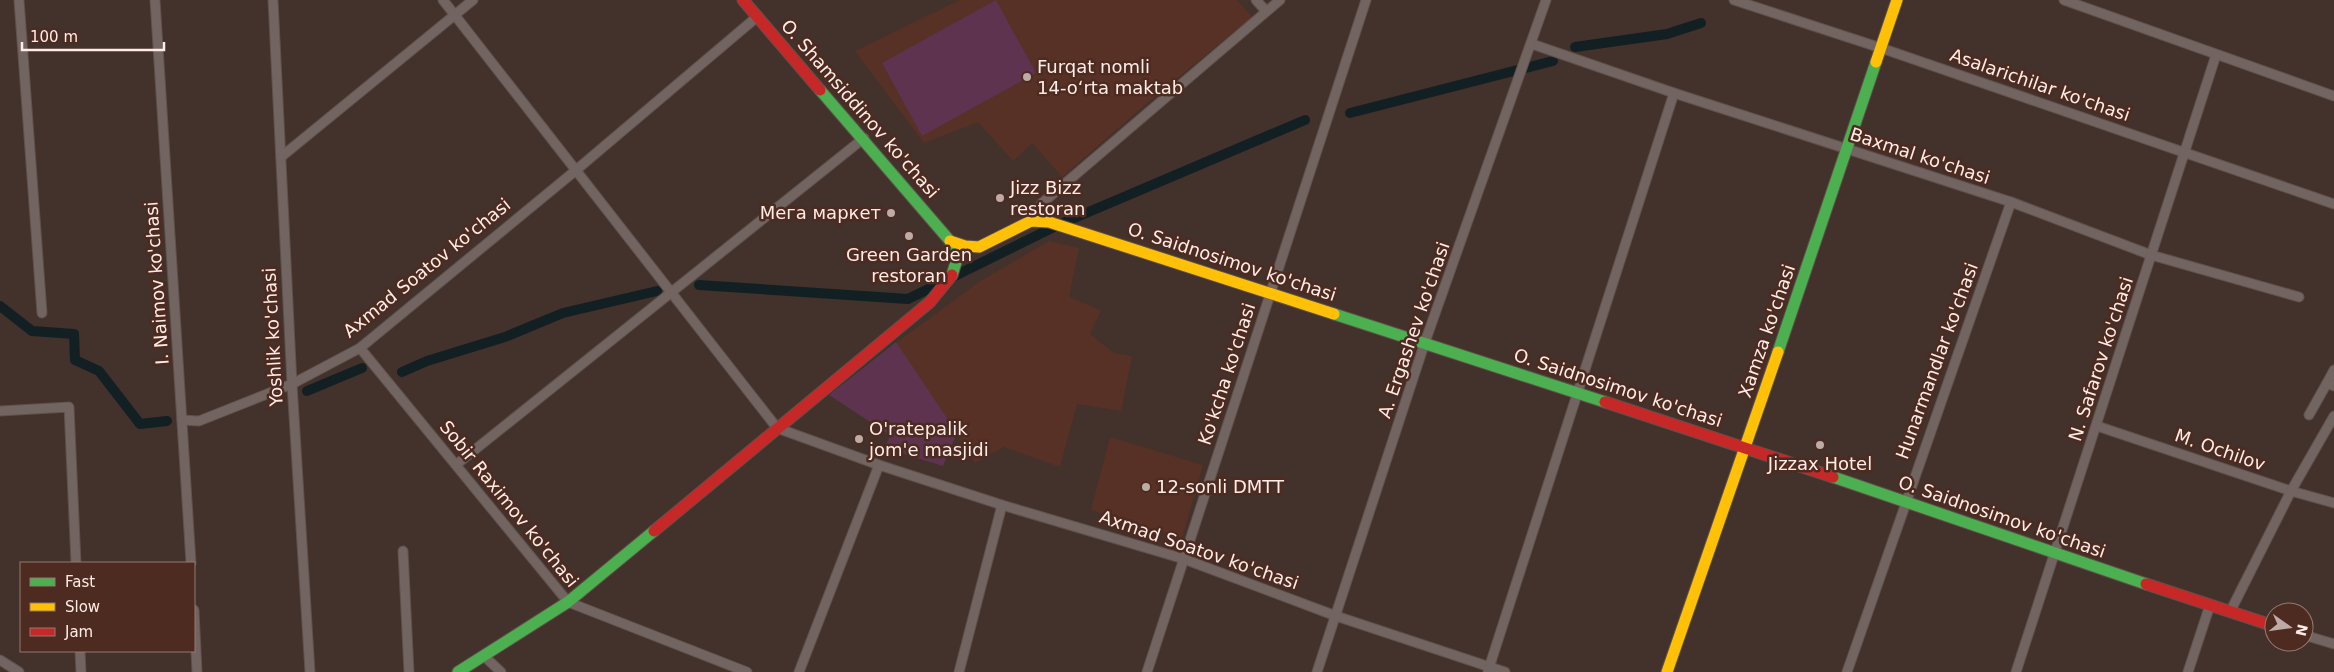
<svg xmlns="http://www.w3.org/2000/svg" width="2334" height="672" font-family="'DejaVu Sans',sans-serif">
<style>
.built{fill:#573126}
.green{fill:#5d3350}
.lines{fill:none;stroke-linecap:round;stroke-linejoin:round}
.canal{stroke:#132023;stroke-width:10}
.street-casing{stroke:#5f504b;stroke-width:11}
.fast-casing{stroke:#5f504b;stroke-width:13}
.slow-casing{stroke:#5f504b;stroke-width:13}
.jam-casing{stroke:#5f504b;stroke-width:13}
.street{stroke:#726460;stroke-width:9}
.fast{stroke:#4caf50;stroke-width:11}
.slow{stroke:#ffc107;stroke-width:11}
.jam{stroke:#c62828;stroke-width:11}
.poi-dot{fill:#bdaba5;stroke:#4d2b21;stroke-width:2}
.labels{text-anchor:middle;stroke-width:5;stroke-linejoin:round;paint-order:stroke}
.poi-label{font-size:18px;fill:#ffece7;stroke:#4d2b21;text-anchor:start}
.street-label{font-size:18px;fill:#ffece7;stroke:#4d2b21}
</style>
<rect width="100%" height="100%" fill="#43312b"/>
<g class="built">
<polygon points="960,0 1237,0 1252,17 1146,104 1062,177 1032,143 1013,161 978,122 924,143 855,51"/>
<polygon points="1049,241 1079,248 1069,297 1101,310 1090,334 1114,353 1132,356 1121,411 1077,404 1060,467 1004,447 975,463 896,343 979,282"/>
<polygon points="1110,437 1203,465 1182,538 1091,510"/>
</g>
<g class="green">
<polygon points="996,0 1036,73 922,136 882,63"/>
<polygon points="896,342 957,433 943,466 885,448 890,435 829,395"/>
</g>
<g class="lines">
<g class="canal">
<polyline points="1575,47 1667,34 1701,23"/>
<polyline points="1350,113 1553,61"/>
<polyline points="699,285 908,299 1058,225 1305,120"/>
<polyline points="0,306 32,331 74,334 75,360 99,371 140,424 167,421"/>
<polyline points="402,372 427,361 505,337 563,313 657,291"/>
<polyline points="307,391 362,368"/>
</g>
<g class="street-casing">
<g id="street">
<polyline points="19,0 42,313"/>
<polyline points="155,0 191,563"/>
<polyline points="273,0 292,384 310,672"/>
<polyline points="443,0 777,428 879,465 1002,505 1184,559 1336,616 1505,672"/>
<polyline points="1256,0 1266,11"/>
<polyline points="1734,0 1881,48 2334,204"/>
<polyline points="2064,0 2334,96"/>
<polyline points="1532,44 1674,93 2011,202 2151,255 2299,297"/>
<polyline points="281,157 473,0"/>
<polyline points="1031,221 1041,204 1280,0"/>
<polyline points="360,348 568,602 747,672"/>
<polyline points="2334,370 2327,383 2334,386"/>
<polyline points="0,411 69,407 76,563"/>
<polyline points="2309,415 2327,383"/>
<polyline points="182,420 199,421 292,384 360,348 575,171 758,16"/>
<polyline points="2097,426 2291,491 2334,503"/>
<polyline points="457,464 864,138"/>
<polyline points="403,551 409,672"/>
<polyline points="194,610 197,672"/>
<polyline points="2230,612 2291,491 2334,416"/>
<polyline points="2304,635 2334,644"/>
<polyline points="80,651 81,672"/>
<polyline points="484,656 501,672"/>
<polyline points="0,660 19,672"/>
<polyline points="1488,671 1674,93"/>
<polyline points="799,672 879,465"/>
<polyline points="959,672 1002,505"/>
<polyline points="1147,672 1366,0"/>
<polyline points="1317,672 1425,342 1546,0"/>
<polyline points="1847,672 2011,202"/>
<polyline points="2016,672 2216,55"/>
<polyline points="2188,672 2210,605"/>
</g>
</g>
<g class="fast-casing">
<g id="fast">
<polyline points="820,90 950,241 957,259 952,275"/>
<polyline points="1334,314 1605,402"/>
<polyline points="1778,352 1876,62"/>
<polyline points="1833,477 2146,584"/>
<polyline points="458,672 568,602 654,531"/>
</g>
</g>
<g class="slow-casing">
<g id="slow">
<polyline points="1876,62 1897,0"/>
<polyline points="950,241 965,246 979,247 1031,221 1049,222 1334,314"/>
<polyline points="1667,672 1778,352"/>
</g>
</g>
<g class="jam-casing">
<g id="jam">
<polyline points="743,0 820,90"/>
<polyline points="1605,402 1833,477"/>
<polyline points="654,531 930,302 952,275"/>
<polyline points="2146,584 2274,626"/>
</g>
</g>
<use href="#street" class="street"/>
<use href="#fast" class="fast"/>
<use href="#slow" class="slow"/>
<use href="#jam" class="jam"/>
</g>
<g class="poi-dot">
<circle cx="1027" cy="77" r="5"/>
<circle cx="1000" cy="198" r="5"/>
<circle cx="891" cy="213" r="5"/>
<circle cx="909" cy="236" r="5"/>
<circle cx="859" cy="439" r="5"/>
<circle cx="1820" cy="445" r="5"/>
<circle cx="1146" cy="487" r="5"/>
</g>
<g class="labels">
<g class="poi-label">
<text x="1037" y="73">Furqat nomli<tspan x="1037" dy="21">14-oʻrta maktab</tspan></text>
<text x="1010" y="194">Jizz Bizz<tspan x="1010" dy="21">restoran</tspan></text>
<text x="881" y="219" text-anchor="end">Мега маркет</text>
<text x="909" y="261" text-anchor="middle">Green Garden<tspan x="909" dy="21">restoran</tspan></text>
<text x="869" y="435">O'ratepalik<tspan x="869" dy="21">jom'e masjidi</tspan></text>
<text x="1820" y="470" text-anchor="middle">Jizzax Hotel</text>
<text x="1156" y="493">12-sonli DMTT</text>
</g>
<g class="street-label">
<text transform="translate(2040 85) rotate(19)" y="6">Asalarichilar ko'chasi</text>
<text transform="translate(860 109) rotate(49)" y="6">O. Shamsiddinov ko'chasi</text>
<text transform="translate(1920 156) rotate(18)" y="6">Baxmal ko'chasi</text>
<text transform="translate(1232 262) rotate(18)" y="6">O. Saidnosimov ko'chasi</text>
<text transform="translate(427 268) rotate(-39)" y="6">Axmad Soatov ko'chasi</text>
<text transform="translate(157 283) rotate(-94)" y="6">I. Naimov ko'chasi</text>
<text transform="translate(1414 330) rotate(-71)" y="6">A. Ergashev ko'chasi</text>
<text transform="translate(1767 331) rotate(-71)" y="6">Xamza ko'chasi</text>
<text transform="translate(273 337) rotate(-93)" y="6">Yoshlik ko'chasi</text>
<text transform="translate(2101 359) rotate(-72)" y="6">N. Safarov ko'chasi</text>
<text transform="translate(1937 361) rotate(-70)" y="6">Hunarmandlar ko'chasi</text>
<text transform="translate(1227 374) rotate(-72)" y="6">Ko'kcha ko'chasi</text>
<text transform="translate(1618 388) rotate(18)" y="6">O. Saidnosimov ko'chasi</text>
<text transform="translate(2220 450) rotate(19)" y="6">M. Ochilov</text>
<text transform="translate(509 504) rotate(51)" y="6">Sobir Raximov ko'chasi</text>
<text transform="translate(2002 517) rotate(19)" y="6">O. Saidnosimov ko'chasi</text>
<text transform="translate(1199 550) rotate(19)" y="6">Axmad Soatov ko'chasi</text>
</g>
</g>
<rect x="20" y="562" width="175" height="90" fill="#4d2b21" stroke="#947870"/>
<rect x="30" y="578" width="25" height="8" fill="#4caf50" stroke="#947870"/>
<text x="65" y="587" font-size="15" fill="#ffece7">Fast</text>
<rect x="30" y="603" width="25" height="8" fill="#ffc107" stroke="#947870"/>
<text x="65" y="612" font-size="15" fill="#ffece7">Slow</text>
<rect x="30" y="628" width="25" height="8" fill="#c62828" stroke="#947870"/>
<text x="65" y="637" font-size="15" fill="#ffece7">Jam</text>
<g transform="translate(2289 627) rotate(104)"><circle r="24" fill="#4d2b21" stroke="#947870"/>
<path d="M0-4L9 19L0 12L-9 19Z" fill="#bdaba5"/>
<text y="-8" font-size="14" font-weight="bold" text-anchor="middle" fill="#ffece7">N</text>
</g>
<path d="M22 42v8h142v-8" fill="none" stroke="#ffece7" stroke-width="2.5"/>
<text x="30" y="42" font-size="15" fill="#ffece7" stroke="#4d2b21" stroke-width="4" paint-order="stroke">100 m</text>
</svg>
